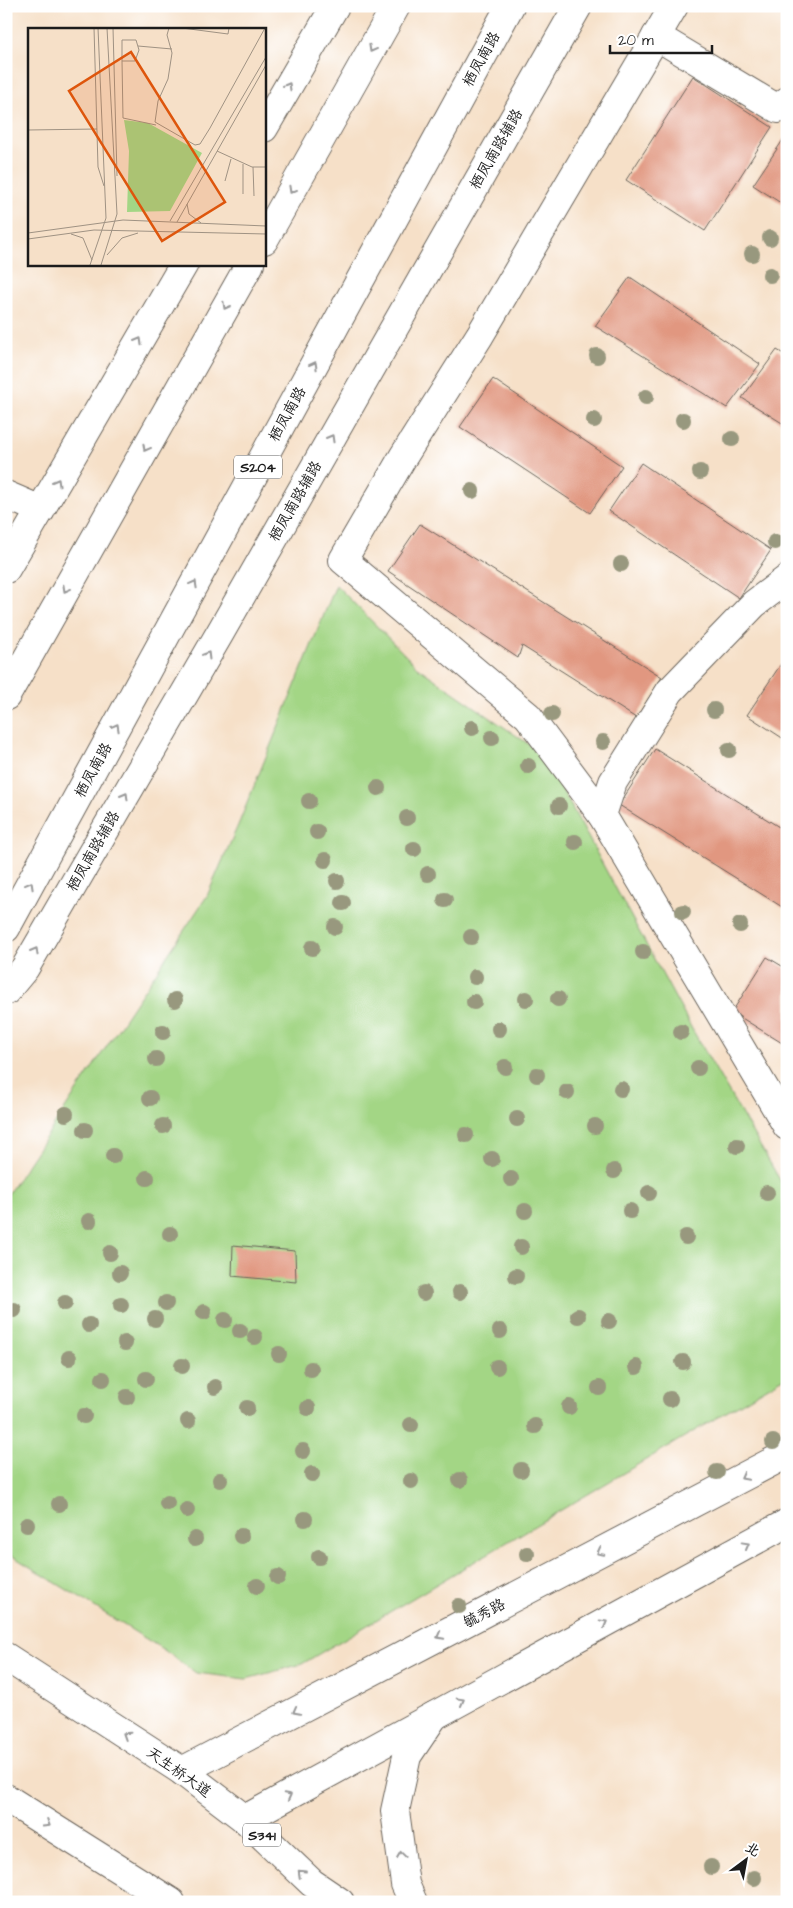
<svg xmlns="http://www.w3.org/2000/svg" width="793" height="1908" font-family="'Architects Daughter','LXGW WenKai TC',sans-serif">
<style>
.green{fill:#a3d685;stroke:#607950}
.building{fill:#e19780}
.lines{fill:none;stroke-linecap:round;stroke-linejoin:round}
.minor-casing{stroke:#686158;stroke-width:30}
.tertiary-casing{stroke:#686158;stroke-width:30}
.primary-casing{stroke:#686158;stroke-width:30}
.minor{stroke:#fff;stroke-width:28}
.tertiary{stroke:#fff;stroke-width:28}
.primary{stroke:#fff;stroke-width:28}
.tree{fill:#98987e}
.oneway{stroke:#999}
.labels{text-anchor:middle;stroke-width:4.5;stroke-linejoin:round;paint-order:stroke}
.shield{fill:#fff;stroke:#606060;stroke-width:1}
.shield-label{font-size:14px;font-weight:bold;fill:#1c1c1c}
.street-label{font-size:15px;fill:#1c1c1c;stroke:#fff}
.inset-road{fill:none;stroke:#9f9283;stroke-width:1}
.view{fill:#de560d;fill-opacity:0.15;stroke:#de560d;stroke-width:2.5}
.inset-edge{fill:none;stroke:#1c1c1c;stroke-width:2.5}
</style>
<rect width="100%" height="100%" fill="#fff"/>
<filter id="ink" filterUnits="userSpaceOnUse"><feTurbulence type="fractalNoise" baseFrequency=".02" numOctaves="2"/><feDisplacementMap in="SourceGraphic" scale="10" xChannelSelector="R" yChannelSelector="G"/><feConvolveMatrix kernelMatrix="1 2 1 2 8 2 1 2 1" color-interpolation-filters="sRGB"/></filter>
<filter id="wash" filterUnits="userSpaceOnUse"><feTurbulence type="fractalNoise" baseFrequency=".0096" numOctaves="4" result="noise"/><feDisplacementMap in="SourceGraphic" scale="20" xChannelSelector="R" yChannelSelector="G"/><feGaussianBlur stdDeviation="1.12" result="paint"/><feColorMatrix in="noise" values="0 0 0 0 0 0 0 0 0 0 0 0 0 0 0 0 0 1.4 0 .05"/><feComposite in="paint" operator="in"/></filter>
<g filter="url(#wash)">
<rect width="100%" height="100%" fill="#f6e0c8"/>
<polygon class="green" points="336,585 417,667 543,754 692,1029 787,1192 787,1376 302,1664 246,1679 196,1673 164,1650 6,1552 6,1197 207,896 239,823"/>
<g id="blocks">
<g class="building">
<polygon points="693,76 772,127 705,231 626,180"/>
<polygon points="785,137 787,138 787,207 753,185"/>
<polygon points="630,277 760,364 727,408 595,326"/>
<polygon points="777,350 787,356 787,426 742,398"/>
<polygon points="493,379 622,466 590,513 460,427"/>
<polygon points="641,463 771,550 739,598 609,511"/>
<polygon points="420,524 662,677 636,718 522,646 518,658 388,571"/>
<polygon points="781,664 787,668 787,741 747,715"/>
<polygon points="655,749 787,832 787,910 619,805"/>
<polygon points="767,957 787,969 787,1046 732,1012"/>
<polygon points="233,1245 295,1251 296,1282 232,1276"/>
</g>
</g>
</g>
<g filter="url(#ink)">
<use href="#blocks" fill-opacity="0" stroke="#686158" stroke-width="1"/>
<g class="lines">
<g class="minor-casing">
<g id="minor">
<polyline points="656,36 778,109 787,101"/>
<polyline points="787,579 754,604 670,691 613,782 602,815 787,1126"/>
<polyline points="602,815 528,716 343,560 403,457 480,335 674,6"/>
</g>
</g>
<g class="tertiary-casing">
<g id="tertiary">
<polyline points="264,128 335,6"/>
<polyline points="6,495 41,510"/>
<polyline points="6,569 184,264"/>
<polyline points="6,991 25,968 220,633 578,6"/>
<polyline points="182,1771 787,1454"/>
<polyline points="245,1819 787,1523"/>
</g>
</g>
<g class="primary-casing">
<g id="primary">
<polyline points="264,240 396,6"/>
<polyline points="6,696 250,264"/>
<polyline points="6,928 510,6"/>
<polyline points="6,1657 182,1771 245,1819 312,1883 340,1902"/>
<polyline points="6,1798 171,1902"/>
<polyline points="413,1902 405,1884 395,1811 407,1756 434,1716"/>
</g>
</g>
<use href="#minor" class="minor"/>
<use href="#tertiary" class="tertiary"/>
<use href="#primary" class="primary"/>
</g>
<g class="tree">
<circle cx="770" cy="238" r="8"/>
<circle cx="752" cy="254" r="8"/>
<circle cx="770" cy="275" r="8"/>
<circle cx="597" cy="356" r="8"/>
<circle cx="646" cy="397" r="8"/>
<circle cx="594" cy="420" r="8"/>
<circle cx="683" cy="420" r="8"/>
<circle cx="732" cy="439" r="8"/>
<circle cx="700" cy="472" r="8"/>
<circle cx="472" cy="491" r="8"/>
<circle cx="775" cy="542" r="8"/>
<circle cx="621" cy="564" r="8"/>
<circle cx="714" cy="710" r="8"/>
<circle cx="552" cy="714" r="8"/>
<circle cx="472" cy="728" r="8"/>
<circle cx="492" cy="738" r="8"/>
<circle cx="603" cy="742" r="8"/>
<circle cx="729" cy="750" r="8"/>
<circle cx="528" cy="766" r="8"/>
<circle cx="378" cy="788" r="8"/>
<circle cx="309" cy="801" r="8"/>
<circle cx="559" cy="806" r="8"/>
<circle cx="407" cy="818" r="8"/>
<circle cx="317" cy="832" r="8"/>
<circle cx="575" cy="842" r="8"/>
<circle cx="414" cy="849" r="8"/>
<circle cx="325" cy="860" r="8"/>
<circle cx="428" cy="874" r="8"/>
<circle cx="337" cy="881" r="8"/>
<circle cx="445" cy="900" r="8"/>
<circle cx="343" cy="903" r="8"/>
<circle cx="683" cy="912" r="8"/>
<circle cx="740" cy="925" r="8"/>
<circle cx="335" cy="927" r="8"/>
<circle cx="471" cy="937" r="8"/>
<circle cx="312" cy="948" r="8"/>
<circle cx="643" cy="952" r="8"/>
<circle cx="475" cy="977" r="8"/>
<circle cx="526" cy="999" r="8"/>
<circle cx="558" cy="999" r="8"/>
<circle cx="175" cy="1000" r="8"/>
<circle cx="474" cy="1002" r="8"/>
<circle cx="499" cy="1029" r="8"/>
<circle cx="163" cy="1032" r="8"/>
<circle cx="681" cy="1032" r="8"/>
<circle cx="156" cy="1059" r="8"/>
<circle cx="505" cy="1067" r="8"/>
<circle cx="698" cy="1068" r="8"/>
<circle cx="537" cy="1075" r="8"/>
<circle cx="621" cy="1089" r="8"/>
<circle cx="567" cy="1092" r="8"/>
<circle cx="150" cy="1098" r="8"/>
<circle cx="66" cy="1114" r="8"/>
<circle cx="517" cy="1119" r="8"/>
<circle cx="163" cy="1126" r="8"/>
<circle cx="595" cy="1126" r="8"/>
<circle cx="85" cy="1130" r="8"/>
<circle cx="466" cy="1135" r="8"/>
<circle cx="737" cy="1146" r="8"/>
<circle cx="113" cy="1156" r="8"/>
<circle cx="492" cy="1159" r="8"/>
<circle cx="614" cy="1171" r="8"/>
<circle cx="147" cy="1178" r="8"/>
<circle cx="511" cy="1179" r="8"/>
<circle cx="649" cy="1193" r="8"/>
<circle cx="767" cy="1193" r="8"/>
<circle cx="525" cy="1211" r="8"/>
<circle cx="630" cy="1211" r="8"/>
<circle cx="89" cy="1221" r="8"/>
<circle cx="170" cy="1234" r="8"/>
<circle cx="686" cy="1237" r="8"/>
<circle cx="521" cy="1247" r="8"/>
<circle cx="110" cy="1253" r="8"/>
<circle cx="120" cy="1273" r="8"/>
<circle cx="516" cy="1276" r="8"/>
<circle cx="460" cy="1292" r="8"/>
<circle cx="424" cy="1293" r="8"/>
<circle cx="65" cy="1303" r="8"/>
<circle cx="166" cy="1303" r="8"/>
<circle cx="121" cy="1305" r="8"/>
<circle cx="14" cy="1310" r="8"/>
<circle cx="204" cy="1312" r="8"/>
<circle cx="578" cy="1316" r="8"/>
<circle cx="155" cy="1319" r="8"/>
<circle cx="225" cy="1320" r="8"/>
<circle cx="609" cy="1321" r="8"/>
<circle cx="89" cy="1325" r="8"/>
<circle cx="240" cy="1331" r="8"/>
<circle cx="500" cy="1331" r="8"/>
<circle cx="255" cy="1337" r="8"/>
<circle cx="125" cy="1343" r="8"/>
<circle cx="279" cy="1354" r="8"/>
<circle cx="69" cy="1358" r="8"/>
<circle cx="683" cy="1362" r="8"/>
<circle cx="182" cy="1366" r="8"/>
<circle cx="497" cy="1367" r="8"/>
<circle cx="636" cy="1367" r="8"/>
<circle cx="311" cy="1369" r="8"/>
<circle cx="103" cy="1379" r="8"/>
<circle cx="146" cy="1379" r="8"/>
<circle cx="215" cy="1387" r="8"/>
<circle cx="599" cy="1388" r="8"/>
<circle cx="127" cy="1397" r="8"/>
<circle cx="670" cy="1399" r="8"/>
<circle cx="569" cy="1407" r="8"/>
<circle cx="247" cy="1408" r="8"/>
<circle cx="308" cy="1408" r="8"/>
<circle cx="84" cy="1416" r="8"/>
<circle cx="188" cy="1421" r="8"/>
<circle cx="411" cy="1425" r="8"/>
<circle cx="535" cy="1426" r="8"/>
<circle cx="773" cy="1442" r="8"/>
<circle cx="303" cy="1451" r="8"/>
<circle cx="521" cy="1470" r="8"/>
<circle cx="717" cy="1472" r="8"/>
<circle cx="312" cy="1474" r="8"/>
<circle cx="220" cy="1480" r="8"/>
<circle cx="460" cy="1480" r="8"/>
<circle cx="411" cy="1481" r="8"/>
<circle cx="167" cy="1503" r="8"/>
<circle cx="59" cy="1504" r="8"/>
<circle cx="187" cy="1510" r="8"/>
<circle cx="305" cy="1519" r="8"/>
<circle cx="27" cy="1525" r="8"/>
<circle cx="241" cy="1536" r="8"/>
<circle cx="195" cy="1539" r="8"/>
<circle cx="527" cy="1554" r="8"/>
<circle cx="319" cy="1557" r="8"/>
<circle cx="278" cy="1577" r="8"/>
<circle cx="257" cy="1586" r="8"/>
<circle cx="459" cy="1606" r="8"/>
<circle cx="711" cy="1867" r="8"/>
<circle cx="754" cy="1878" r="8"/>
</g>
<defs><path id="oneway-chevron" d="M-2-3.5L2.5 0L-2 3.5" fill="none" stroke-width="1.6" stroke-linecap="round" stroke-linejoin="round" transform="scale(1.25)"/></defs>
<g class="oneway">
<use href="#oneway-chevron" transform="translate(372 49) rotate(119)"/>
<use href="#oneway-chevron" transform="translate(288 86) rotate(-60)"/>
<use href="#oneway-chevron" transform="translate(292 190) rotate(119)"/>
<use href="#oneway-chevron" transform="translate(226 306) rotate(119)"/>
<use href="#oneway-chevron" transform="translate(139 341) rotate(-60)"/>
<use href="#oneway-chevron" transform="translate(314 365) rotate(-61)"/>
<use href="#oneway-chevron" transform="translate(331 438) rotate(-60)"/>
<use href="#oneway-chevron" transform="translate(146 448) rotate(119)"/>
<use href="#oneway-chevron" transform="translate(57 482) rotate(-60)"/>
<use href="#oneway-chevron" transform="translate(194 584) rotate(-61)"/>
<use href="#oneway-chevron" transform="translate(66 589) rotate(119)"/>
<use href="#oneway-chevron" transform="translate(207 655) rotate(-59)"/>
<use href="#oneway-chevron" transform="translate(116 727) rotate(-61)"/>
<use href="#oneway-chevron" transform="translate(125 796) rotate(-60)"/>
<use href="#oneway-chevron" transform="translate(30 885) rotate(-61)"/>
<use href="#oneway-chevron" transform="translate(35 951) rotate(-60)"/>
<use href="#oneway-chevron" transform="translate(744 1477) rotate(152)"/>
<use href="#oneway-chevron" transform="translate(746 1545) rotate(-29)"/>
<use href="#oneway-chevron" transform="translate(600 1552) rotate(152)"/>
<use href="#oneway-chevron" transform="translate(604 1623) rotate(-29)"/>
<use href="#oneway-chevron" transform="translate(440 1636) rotate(152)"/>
<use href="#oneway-chevron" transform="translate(461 1701) rotate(-29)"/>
<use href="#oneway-chevron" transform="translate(296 1711) rotate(152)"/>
<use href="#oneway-chevron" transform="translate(126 1735) rotate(-147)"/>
<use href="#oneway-chevron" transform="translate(288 1796) rotate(-28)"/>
<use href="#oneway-chevron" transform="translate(47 1824) rotate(32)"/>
<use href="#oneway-chevron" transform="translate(401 1855) rotate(-98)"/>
<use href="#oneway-chevron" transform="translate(301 1873) rotate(-136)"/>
</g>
</g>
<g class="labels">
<g class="shield">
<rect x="234" y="455.5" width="48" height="23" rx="4"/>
<rect x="243" y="1823.5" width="38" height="23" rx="4"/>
</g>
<g class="shield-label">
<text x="258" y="472">S204</text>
<text x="262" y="1840">S341</text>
</g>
<g class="street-label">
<text transform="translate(481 59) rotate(-61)" y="5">栖凤南路</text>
<text transform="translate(496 149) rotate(-60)" y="5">栖凤南路辅路</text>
<text transform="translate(287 414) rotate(-61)" y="5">栖凤南路</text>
<text transform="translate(295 501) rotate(-60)" y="5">栖凤南路辅路</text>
<text transform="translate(93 770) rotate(-61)" y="5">栖凤南路</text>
<text transform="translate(93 851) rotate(-60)" y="5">栖凤南路辅路</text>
<text transform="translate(484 1613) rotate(-28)" y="5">毓秀路</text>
<text transform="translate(179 1772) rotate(35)" y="5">天生桥大道</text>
</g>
</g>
<g transform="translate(28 28)">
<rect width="238" height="238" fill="#f6e0c8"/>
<path d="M96,92L120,95L174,125L142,183L99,184L101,123Z" fill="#a3d685"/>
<path class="inset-road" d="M66,0L70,139L76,158M85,0L89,148M141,0L139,7L144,25L140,51L130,73L127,94L167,117L172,116L182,100L237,0M154,0L200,6L201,0M110,18L144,21M94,33H107L111,22L108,12H94V33L95,90L128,97M0,102L69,101M189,123L224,139H238M225,139L226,168M197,153L203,131M215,166V136M159,176L161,186L173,195M142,193L238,29M149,194L238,37M0,205L95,192L238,198M43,206L55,210L64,232M0,211L66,202L238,206M79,227L94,210L110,205M62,237L78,190L70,0M73,237L89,186L79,0"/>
<path class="view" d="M103,24L197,174L134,213L41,63Z"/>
<rect width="238" height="238" class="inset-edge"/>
</g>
<rect width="793" height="1908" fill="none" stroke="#fff" stroke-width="25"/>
<g transform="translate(746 1860) rotate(32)" stroke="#ffffff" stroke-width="4" paint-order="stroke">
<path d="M0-4L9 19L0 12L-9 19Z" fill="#1c1c1c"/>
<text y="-8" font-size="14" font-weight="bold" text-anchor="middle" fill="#1c1c1c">北</text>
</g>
<path d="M610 45v8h102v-8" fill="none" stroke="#1c1c1c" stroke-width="2.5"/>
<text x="618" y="45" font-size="15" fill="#1c1c1c" stroke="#ffffff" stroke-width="4" paint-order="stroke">20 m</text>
</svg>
